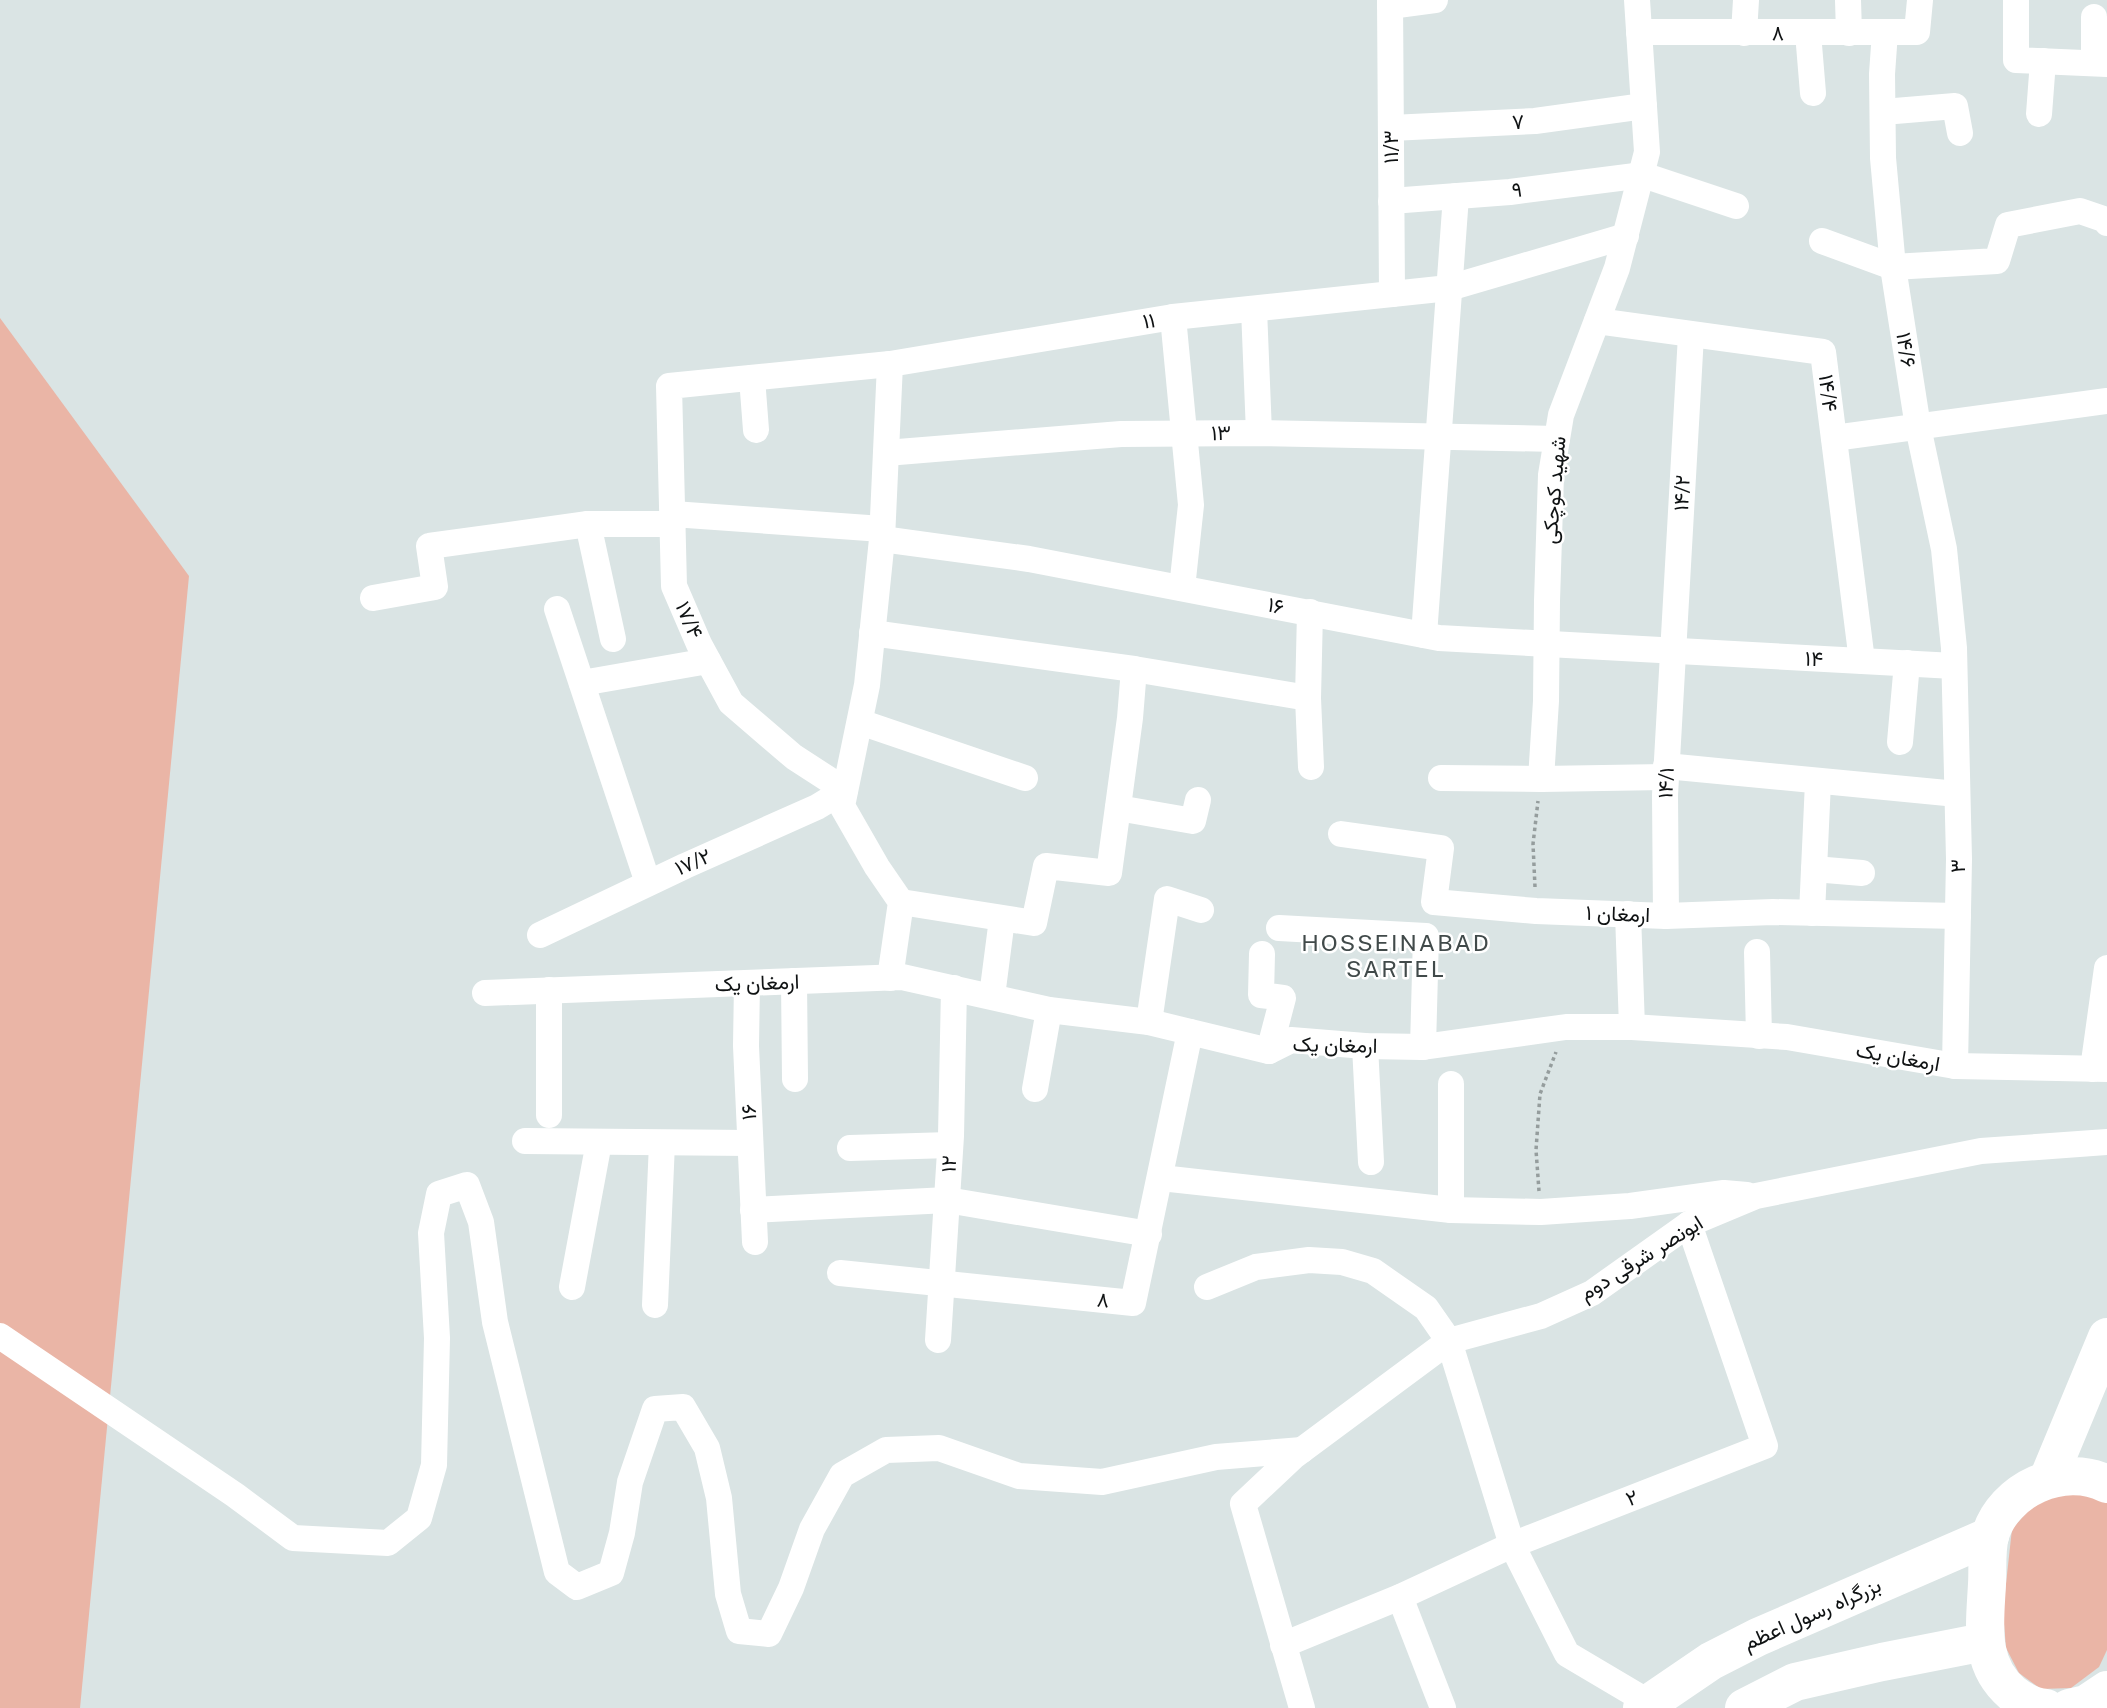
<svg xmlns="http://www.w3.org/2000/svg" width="2107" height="1708" font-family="'Public Sans',Vazirmatn,sans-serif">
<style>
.green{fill:#eab5a6}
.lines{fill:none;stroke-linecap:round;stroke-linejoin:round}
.path{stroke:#959d9d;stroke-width:3.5;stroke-dasharray:3.5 3.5;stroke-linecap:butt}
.minor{stroke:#fff;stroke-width:26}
.highway{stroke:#fff;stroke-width:38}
.labels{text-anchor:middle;stroke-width:5;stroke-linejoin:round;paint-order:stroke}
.street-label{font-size:21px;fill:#0f1213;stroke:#fff}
.neighbourhood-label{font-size:23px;letter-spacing:2px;fill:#414a4a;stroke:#fff}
</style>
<rect width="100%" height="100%" fill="#dae4e4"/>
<g class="green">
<polygon points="0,318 189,576 80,1708 0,1708"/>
<polygon points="2049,1488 2107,1495 2107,1650 2099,1667 2071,1688 2041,1689 2019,1673 2006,1648 2003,1611 2012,1529"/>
</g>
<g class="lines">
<g class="path">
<polyline points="1535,887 1533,844 1538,801"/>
<polyline points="1539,1191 1536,1150 1540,1094 1556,1052"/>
</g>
<g class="minor">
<polyline points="1390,0 1392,294"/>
<polyline points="1848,0 1849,33"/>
<polyline points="2016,0 2016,60 2107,64"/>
<polyline points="1390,6 1435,0"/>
<polyline points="1639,32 1917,32 1920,0"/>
<polyline points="1885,32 1882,74 1883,158 1893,267 1918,427 1944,549 1954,648 1959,859 1955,1066"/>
<polyline points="1744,33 1746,0"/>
<polyline points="1808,33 1813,93"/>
<polyline points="2094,63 2094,17"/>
<polyline points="1883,112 1955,106 1960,133"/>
<polyline points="2039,114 2043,61"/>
<polyline points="1391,128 1535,121 1644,106"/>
<polyline points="1391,201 1510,192 1643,175 1736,206"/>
<polyline points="1822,241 1893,267 1997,261 2008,225 2080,211 2106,220 2107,223"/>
<polyline points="1254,309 1259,433"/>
<polyline points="1173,317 1191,505 1182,588"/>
<polyline points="1597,321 1823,352 1862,661"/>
<polyline points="752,378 756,430"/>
<polyline points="1834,438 2107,401"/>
<polyline points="886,453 1121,434 1259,433 1557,439"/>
<polyline points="673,514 882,529"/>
<polyline points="588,524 613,639"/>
<polyline points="882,539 1029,559 1439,638 1954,666"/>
<polyline points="373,598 435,587 429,546 588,524 673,524"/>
<polyline points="557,609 648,883"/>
<polyline points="1310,612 1308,698 1311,767"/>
<polyline points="872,633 1134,669 1308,698"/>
<polyline points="1424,635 1456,196"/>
<polyline points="582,683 708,661"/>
<polyline points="860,722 1025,778"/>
<polyline points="1900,742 1907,663"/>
<polyline points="1666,766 1957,794"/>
<polyline points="1441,778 1541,779 1665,777"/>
<polyline points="1541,779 1546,701 1547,601 1551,475 1561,415 1617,268 1647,152 1637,0"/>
<polyline points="1118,808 1193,821 1198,800"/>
<polyline points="1341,834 1441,848 1434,902 1536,911 1666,916 1773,912 1958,916"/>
<polyline points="1814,869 1862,873"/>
<polyline points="901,902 1034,923 1046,866 1109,873 1130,718 1134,669"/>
<polyline points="1812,913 1818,782"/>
<polyline points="1628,914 1632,1027"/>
<polyline points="1666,916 1665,795 1691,335"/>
<polyline points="1279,928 1426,936 1423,1047"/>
<polyline points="540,935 685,866 817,807 845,790 794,757 731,703 699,644 674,586 669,386 890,364 1173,317 1449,288 1626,236"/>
<polyline points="1757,952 1759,1036"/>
<polyline points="1262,954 1261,995 1283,998 1269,1051"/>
<polyline points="890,978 901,902 877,867 842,806 867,685 882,539 890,364"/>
<polyline points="794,981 795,1079"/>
<polyline points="747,983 746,1046 755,1242"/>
<polyline points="485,993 902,977 1049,1010 1149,1022 1269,1051 1291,1040 1365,1046 1423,1047 1566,1027 1632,1027 1787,1037 1955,1066 2107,1069"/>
<polyline points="992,996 1002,919"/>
<polyline points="1149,1022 1167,899 1201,910"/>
<polyline points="1365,1046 1371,1162"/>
<polyline points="2093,1069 2107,968"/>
<polyline points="1035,1089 1049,1010"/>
<polyline points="549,1115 549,990"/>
<polyline points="525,1141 750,1143"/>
<polyline points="850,1148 950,1145"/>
<polyline points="1161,1178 1451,1210 1541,1212 1630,1206 1724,1193 1747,1195"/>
<polyline points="753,1210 947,1200 1149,1234"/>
<polyline points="1451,1210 1451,1084"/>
<polyline points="840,1273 1133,1303 1190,1032"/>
<polyline points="572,1287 599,1142"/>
<polyline points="1207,1287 1256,1267 1309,1260 1342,1262 1373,1271 1426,1308 1449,1341 1541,1316 1592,1293 1689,1224 1756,1196 1981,1151 2107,1142"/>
<polyline points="655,1305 662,1143"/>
<polyline points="0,1336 235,1495 293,1538 388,1543 419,1518 434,1465 437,1338 431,1233 439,1194 467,1185 481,1222 495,1322 557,1572 577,1587 611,1573 622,1533 630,1482 655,1409 683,1407 707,1448 719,1498 728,1594 739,1631 769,1634 791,1588 812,1529 842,1475 886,1450 939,1448 1019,1476 1102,1482 1216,1457 1302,1450"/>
<polyline points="938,1340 951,1136 954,988"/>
<polyline points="1400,1597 1443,1708"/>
<polyline points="1283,1645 1400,1597 1512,1545 1765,1446 1689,1224"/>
<polyline points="1302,1708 1243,1504 1294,1456 1449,1341 1512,1545 1567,1654 1648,1702"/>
</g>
<g class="highway">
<polyline points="2048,1479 2107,1337"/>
<polyline points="1642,1708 1711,1661 1758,1637 1990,1536"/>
<polyline points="1744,1708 1795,1682 1882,1662 1984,1642"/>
<path d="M2046,1708C2034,1707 2021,1700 2012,1693C1978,1664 1985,1624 1987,1584C1988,1569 1986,1550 1990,1536C2003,1489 2064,1462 2107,1484"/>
<polyline points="2069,1708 2086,1704 2107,1690"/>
</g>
</g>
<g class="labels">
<g class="street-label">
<text x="1778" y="40">۸</text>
<text transform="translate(1518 122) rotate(-3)" y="7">۷</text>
<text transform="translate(1391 147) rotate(-90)" y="7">۱۱/۳</text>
<text transform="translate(1517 190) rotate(-7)" y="7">۹</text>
<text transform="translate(1149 321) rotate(-9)" y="7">۱۱</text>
<text transform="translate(1906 350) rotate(81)" y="7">۱۴/۶</text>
<text transform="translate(1828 393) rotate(83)" y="7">۱۴/۴</text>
<text transform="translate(1221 433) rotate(-1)" y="7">۱۳</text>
<text transform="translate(1554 490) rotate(-85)" y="7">شهید کوچکی</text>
<text transform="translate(1682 493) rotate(-87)" y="7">۱۴/۲</text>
<text transform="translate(1276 606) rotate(11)" y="7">۱۶</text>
<text transform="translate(689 620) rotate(66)" y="7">۱۷/۴</text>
<text transform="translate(1814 659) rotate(3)" y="7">۱۴</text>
<text transform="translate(1666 783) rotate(-87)" y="7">۱۴/۱</text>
<text transform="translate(693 862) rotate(-24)" y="7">۱۷/۲</text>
<text transform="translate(1958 866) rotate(-90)" y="7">۳</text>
<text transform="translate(1618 914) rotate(2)" y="7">ارمغان ۱</text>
<text transform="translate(757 983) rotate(-2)" y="7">ارمغان یک</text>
<text transform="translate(1335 1045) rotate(1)" y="7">ارمغان یک</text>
<text transform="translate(1898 1057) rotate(10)" y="7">ارمغان یک</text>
<text transform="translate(749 1112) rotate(-92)" y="7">۱۶</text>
<text transform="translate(949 1164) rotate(-87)" y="7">۱۲</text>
<text transform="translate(1641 1258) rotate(-32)" y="7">ابونصر شرقی دوم</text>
<text transform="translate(1103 1300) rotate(5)" y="7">۸</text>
<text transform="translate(1632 1498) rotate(-21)" y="7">۲</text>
<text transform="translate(1812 1614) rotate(-24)" y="7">بزرگراه رسول اعظم</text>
</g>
<g class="neighbourhood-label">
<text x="1396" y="951">HOSSEINABAD<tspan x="1396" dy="26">SARTEL</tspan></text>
</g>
</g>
</svg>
